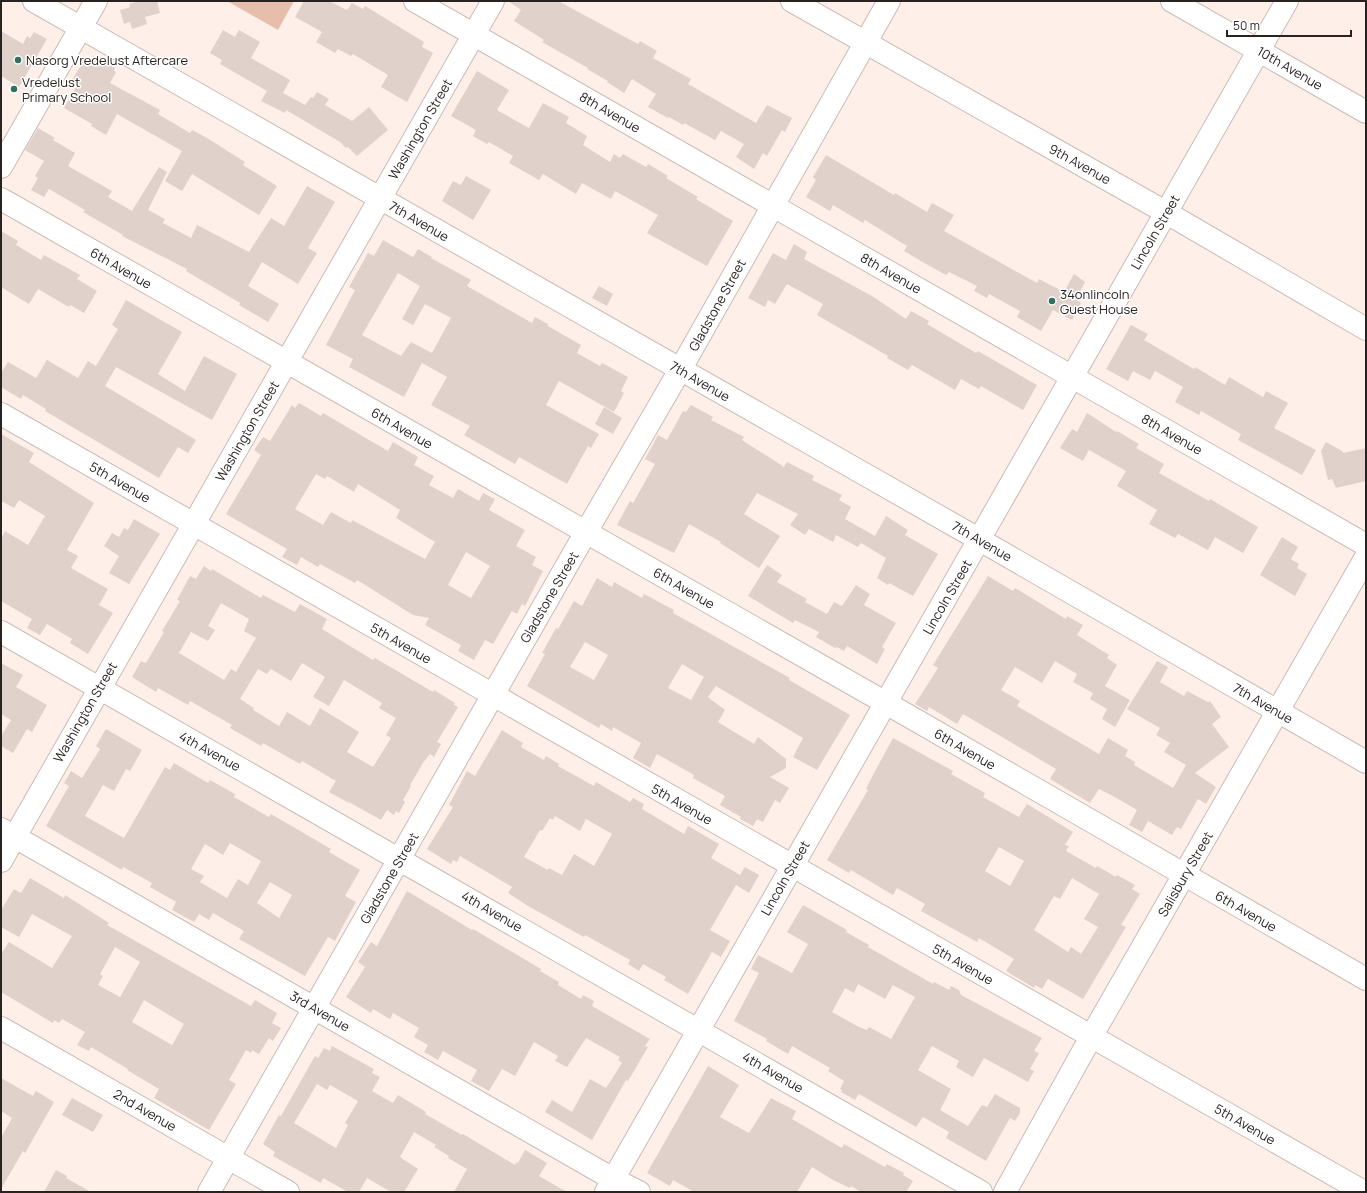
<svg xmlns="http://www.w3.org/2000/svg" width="1367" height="1193" font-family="Manrope,sans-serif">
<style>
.green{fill:#e7bdab}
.building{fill:#e1d1cb;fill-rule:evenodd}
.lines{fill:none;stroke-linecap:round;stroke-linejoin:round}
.minor-casing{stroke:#cabbb5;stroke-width:24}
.minor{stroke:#fff;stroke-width:22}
.poi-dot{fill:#317160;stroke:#fff;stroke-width:1.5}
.labels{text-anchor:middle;stroke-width:3;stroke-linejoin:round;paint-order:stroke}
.poi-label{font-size:13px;fill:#282220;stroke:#fff;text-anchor:start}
.street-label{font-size:13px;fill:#282220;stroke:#fff}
</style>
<rect width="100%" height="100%" fill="#feefe8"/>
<polygon class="green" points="227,1 294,1 278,30"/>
<g class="building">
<polygon points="139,1 157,1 160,13 145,17 147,24 132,29 130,22 124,24 120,10 130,7 129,4"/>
<polygon points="304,1 329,1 347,10 352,3 363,9 365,6 424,42 422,47 433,53 407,102 381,87 388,75 353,54 351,56 338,49 335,53 316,42 322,32 295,17"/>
<polygon points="508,1 558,1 638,44 640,41 657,51 653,58 691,79 688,84 756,123 767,105 792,118 785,132 782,130 767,156 763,153 754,169 736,157 744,144 721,131 715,140 684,123 683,125 669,117 668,118 648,107 656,94 632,79 624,93 607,82 608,81 587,69 588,68 542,42 544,40 514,21 521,10"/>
<polygon points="223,30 235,37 239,30 260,42 251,58 290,80 283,93 305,105 311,97 313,98 317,92 329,99 325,105 352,121 369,107 388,130 357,156 348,147 346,148 340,142 286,110 285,113 261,101 267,91 220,64 222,60 210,53"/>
<polygon points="1,31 23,44 27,36 30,38 34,32 47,39 19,87 1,76"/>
<polygon points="94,56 115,68 114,71 116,72 110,83 160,110 158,114 190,133 192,130 207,138 245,162 243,165 277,186 259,215 192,174 182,191 165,181 182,151 117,114 106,135 91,126 92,124 64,108 78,83 72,80 83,62 89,65"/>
<polygon points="477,71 509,90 497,110 529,128 543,103 569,117 566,123 587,136 583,145 610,162 614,154 620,158 623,154 646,167 648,164 668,176 666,178 698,197 696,199 733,221 707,266 647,233 658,215 615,191 611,199 582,183 576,194 543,174 539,180 509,163 513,156 489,142 487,144 473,136 476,130 451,116"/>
<polygon points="38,128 55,138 53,140 75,153 68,166 112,191 108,197 132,211 159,167 167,172 148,210 165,219 163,223 191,238 197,225 249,252 271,218 284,226 307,186 335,202 308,248 317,253 298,284 262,262 248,286 279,304 268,322 239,305 240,303 186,271 187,269 122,236 123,235 83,212 85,210 49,189 44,197 31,190 38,178 35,176 44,161 25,150"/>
<polygon points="826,155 894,195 895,193 927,212 932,203 954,215 944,231 1037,283 1039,279 1064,292 1074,274 1085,282 1076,299 1081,303 1072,320 1053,310 1041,331 1017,317 1020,311 989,294 987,298 974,291 977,286 949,272 946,275 926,264 904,251 907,246 865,220 863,223 833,205 830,211 806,197 816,180 813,177"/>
<polygon points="466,176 491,190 473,220 442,201 453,181 461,185"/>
<polygon points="1,231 18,241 16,245 41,260 44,255 80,275 77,279 97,291 84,313 70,305 69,307 38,289 29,304 1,287"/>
<path d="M383,240L413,257L418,249L432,257L431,258L471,280L467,286L532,323L535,317L548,324V326L581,345L577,353L600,366L602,363L628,377L621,391L624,393L614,412L559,381L546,405L599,434L591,448L588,446L567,484L519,457L515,464L464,435L470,426L431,405L447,377L422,363L404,397L349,367L353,359L326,345L355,290L349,287L368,253L374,256ZM398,273L420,286L402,319L413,325L425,304L451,318L432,353L411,342L401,356L362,335Z"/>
<polygon points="794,244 807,252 804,259 872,296 906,319 911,311 929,321 927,324 976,353 978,351 1037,385 1023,410 981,386 979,389 961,379 955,390 912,365 908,370 887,358 888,356 817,315 823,304 787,284 775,304 768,300 765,307 748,298 773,253 786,260"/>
<polygon points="599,286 613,294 607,306 592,298"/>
<polygon points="126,300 182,332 158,374 185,391 204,356 237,374 212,420 116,367 105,386 196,440 188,453 178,447 159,478 45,411 46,409 23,395 21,399 1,387 1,373 8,362 36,378 47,360 78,378 88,361 96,366 118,329 112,325"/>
<polygon points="1131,325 1148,334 1144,340 1194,369 1195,367 1225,385 1229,377 1263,397 1266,391 1288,403 1274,428 1316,450 1302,475 1238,440 1241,434 1201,411 1199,415 1175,402 1183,387 1155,371 1150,380 1133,371 1128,381 1106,369"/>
<path d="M299,403L321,416L323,413L388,451L393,442L418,457L414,465L434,476L429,485L453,498L458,489L479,501L483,493L495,499L489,510L525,530L516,546L536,557L532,565L543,571L525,606L522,604L517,614L512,611L493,644L485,640L474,660L458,651L461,645L425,625L429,618L413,615L357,580L355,583L320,564L318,567L301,557L297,565L282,557L287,549L226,514L261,455L254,450L263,437L270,441L292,405L295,408ZM316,474L325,479L327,476L354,492L358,484L400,510L396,518L435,542L425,559L352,520L351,523L331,512L323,525L295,509ZM466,552L490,566L471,598L448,585Z"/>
<polygon points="691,405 713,417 711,420 744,437 742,440 784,467 787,462 814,476 812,480 842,495 839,500 851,507 845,519 875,536 886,516 908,530 905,535 938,554 913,596 889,583 888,585 877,578 886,558 861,543 858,547 836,535 833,542 809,529 805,535 790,525 798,514 757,493 744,514 780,536 759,568 720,543 721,542 689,524 674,553 617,525 630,501 633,503 655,464 645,459 658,435 667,440 683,411 686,412"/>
<polygon points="604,407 622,418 613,434 595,424"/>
<polygon points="1087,413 1116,432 1117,431 1139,444 1136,448 1164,464 1159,473 1209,501 1210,499 1258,527 1243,553 1215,537 1208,550 1178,534 1175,538 1149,524 1157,510 1117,486 1126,471 1089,450 1083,461 1060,448 1072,429 1077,432"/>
<polygon points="1,434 34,453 29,462 94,503 67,550 78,556 71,568 108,589 99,605 113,613 88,654 70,643 72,639 47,624 40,635 27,628 32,619 1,601 1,539 5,531 28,545 45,516 19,500 14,508 1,501"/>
<polygon points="1326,442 1342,451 1343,453 1366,448 1366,481 1336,488 1332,479 1328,480 1321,451"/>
<polygon points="134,519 160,534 129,584 109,573 119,556 104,546 112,533 119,537 124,528 128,530"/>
<polygon points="1282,537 1298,547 1291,559 1299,564 1297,568 1307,574 1295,596 1260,575"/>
<polygon points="767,565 782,575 777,582 807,599 805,602 827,614 834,602 842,606 856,585 870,594 864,605 896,623 882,647 885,649 877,664 847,646 844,651 837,647 835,648 816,637 819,632 795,620 793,623 748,596"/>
<path d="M204,566L211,571L212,569L261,598L263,595L295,612L300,604L327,619L322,629L373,660L375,658L433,692L434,690L455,703L454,705L458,707L437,742L441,744L434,757L430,754L423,763L410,785L411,786L403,800L405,802L399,813L396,811L394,815L387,810L381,820L349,802V803L329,792L336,781L302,761L300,764L263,743L261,746L230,728L232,725L190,701L188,705L158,688L156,692L132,677L141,661L146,663L164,632L162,631L180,601L177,600L190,576L196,579ZM221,603L249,619L244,631L256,638L236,672L231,669L224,680L179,653L191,632L208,641L215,630L208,626ZM302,663L325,677L313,697L329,706L344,680L382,703L379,708L396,718L386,735L391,738L373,767L347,752L359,732L320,708L310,726L287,712L279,726L253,710L254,708L240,699L258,669L267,674L271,669L291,681Z"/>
<polygon points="988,576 1013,591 1015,588 1066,619 1067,616 1083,625 1077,635 1109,655 1107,658 1117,665 1105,686 1130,700 1115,727 1102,719 1107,709 1090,699 1093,693 1073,682 1077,674 1055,661 1042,683 1015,667 1001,690 1020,701 1017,706 1099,754 1108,738 1128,750 1125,756 1135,762 1134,765 1173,788 1186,765 1164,752 1170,743 1156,735 1160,728 1127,709 1157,661 1168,667 1160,682 1184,696 1187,691 1208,702 1210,701 1221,717 1212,724 1229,747 1195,773 1216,787 1206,804 1198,799 1181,829 1177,827 1172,835 1148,821 1142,832 1129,825 1137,810 1113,796 1099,789 1090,803 1050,779 1056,769 963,714 957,724 929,707 927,711 915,704 938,668 933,665"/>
<path d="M597,578L612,587L614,582L642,598L644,594L674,610L673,613L790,678L789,680L850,715L817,770L793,757L803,738L716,686L708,697L725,710L718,722L754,744L758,737L786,759V768L770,777L789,788L780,803L775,800L763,822L757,819L753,826L740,819L741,817L720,805L725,796L693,778L694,775L657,754L650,768L633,758L641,743L613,727L612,731L601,724L599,728L527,686L545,654L542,653L556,628L558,629L574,601L582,606ZM585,642L608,655L594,680L570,667ZM682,664L704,677L691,700L668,688Z"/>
<polygon points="1,663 23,675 16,687 47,705 32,732 27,729 13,753 1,746 1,736 11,720 1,714"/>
<path d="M106,729L142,750L130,771L126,769L114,791L103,785L85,816L124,838L165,767L170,770L174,763L208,783L210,780L235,794L234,797L269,817L271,814L331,849L329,852L360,870L345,896L356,902L335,941L328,937L305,976L239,939L244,931L213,913L209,920L199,914L194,922L172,910L176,902L150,887L152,883L123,867L122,870L46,826L69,786L64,783L71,771L82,778L100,749L96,746ZM230,843L261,861L248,885L238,879L227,898L200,882L204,876L191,869L205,844L223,855ZM270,882L292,895L279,918L257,903Z"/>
<path d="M502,730L523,743L521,747L544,760L546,756L559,764L558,766L594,786L596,782L630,802L633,798L644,804L642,809L684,834L688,826L719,844L711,858L740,875L745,867L759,875L749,893L736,885L710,930L730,941L721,957L712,952L688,994L664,980L666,977L643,964L639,971L628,964L630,960L585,935L584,937L528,906L508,893L512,887L460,856L457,862L453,860L451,864L427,849L453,807L449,805L467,771L475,776ZM555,816L580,831L586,819L612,834L594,866L574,854L562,875L549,868L548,870L524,857L540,830L542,831L550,818L553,820Z"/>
<path d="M893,738L953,771L951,774L985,793L983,797L1019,817L1027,804L1042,813L1073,832L1065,845L1069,846L1066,851L1096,868L1097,866L1116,877L1117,875L1135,885L1132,889L1140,894L1121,925L1126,927L1083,999L1048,979L1042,989L1035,985L1034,988L1006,971L1014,959L979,938L977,942L921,911L925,904L897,888L893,895L851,870L849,873L827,860L868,790L866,789L873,775ZM999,847L1024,861L1010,886L985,871ZM1072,878L1099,894L1084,919L1098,927L1081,954L1071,947L1068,952L1034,930L1054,896L1060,899Z"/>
<path d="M30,878L64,898L65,895L109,923L107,925L251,1006L255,1000L277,1013L272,1023L281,1028L273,1041L269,1038L259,1054L252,1050L251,1053L246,1050L229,1080L236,1084L209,1130L154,1098L159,1089L127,1070L128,1069L91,1047L89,1051L77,1045L85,1032L62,1019L59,1023L54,1020L53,1023L1,992V954L9,942L52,968L72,936L32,914L19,937L1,927V910L14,889L21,893ZM115,947L140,962L120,997L98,985L103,976L100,974ZM144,1000L184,1024L172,1045L132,1022Z"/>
<polygon points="407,891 472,930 473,929 541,969 540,971 559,982 558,985 581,999 583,995 594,1001 592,1006 650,1039 645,1046 648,1047 628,1081 626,1080 592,1140 545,1112 552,1100 572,1112 590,1079 606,1088 622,1063 618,1060 620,1057 586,1038 567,1067 555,1061 558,1056 534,1042 515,1076 502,1069 489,1091 471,1081 477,1070 443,1051 438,1060 424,1052 428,1045 414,1037 419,1028 393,1013 390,1019 373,1009 371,1013 346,997 365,967 358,962 371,942 377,946"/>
<path d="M803,905L847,930L846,932L869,945L868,947L933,984L934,982L949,990L951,986L959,990L961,995L1042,1038L1034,1051L1039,1053L1030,1069L1034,1071L1028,1082L984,1058L973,1077L956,1067L959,1061L932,1046L918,1070L951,1089L940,1110L968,1126L982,1105L987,1107L995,1094L1020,1108V1113L1015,1121L1010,1118L986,1161L946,1138L949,1132L923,1117L916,1127L859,1094L855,1100L841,1092L842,1090L840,1089L844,1081L828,1071L830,1068L792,1046L788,1054L766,1041L767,1039L734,1021L759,973L751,969L758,955L792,973L808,944L787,932ZM858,984L885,999L893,985L915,997L891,1039L869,1027L867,1030L859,1027L832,1012L845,988L854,993Z"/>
<path d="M332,1046L374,1069L372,1073L380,1077L372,1091L393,1103L398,1095L426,1112L425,1114L462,1135L463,1134L515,1165L516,1162L518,1163L525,1150L547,1163L539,1176L567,1192H454L467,1169L448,1158L449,1156L434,1147L436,1145L414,1132L400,1157L418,1169L404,1192H391L367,1178L359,1192H348L323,1178L321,1183L273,1156L275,1152L263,1144L279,1115L281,1116L315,1056L318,1058L324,1048L330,1051ZM317,1084L327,1090L330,1085L358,1101L345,1123L348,1125L336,1148L294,1123Z"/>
<polygon points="708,1066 739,1085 720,1117 749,1133 771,1098 796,1111 792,1119 842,1148 844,1144 885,1167 887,1164 904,1173 903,1175 913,1181 906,1192 861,1192 851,1186 850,1188 833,1180 812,1167 797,1192 694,1192 673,1180 670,1186 647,1173"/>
<polygon points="1,1078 33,1096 36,1091 54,1102 25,1153 23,1151 1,1189 1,1138 12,1118 1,1111"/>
<polygon points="72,1098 103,1115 93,1132 62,1115"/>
<polygon points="56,1170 67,1176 66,1178 91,1192 44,1192"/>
</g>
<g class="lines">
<g class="minor-casing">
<g id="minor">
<polyline points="34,1 966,532 1366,762"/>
<polyline points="415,1 1366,545"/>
<polyline points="792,1 1167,213 1366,329"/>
<polyline points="1172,1 1366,112"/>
<polyline points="1,167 96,1"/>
<polyline points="1,199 886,703 1366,979"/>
<polyline points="1,414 1364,1192"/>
<polyline points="1,632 981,1192"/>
<polyline points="1,829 613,1179 639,1192"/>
<polyline points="1,861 493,1"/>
<polyline points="1,1028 288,1192"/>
<polyline points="209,1192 586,532 680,370 889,1"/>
<polyline points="606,1192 1287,1"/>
<polyline points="1005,1192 1091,1037 1366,557"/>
</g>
</g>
<use href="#minor" class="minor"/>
</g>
<g class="poi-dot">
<circle cx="18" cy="60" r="4"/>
<circle cx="14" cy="89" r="4"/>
<circle cx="1052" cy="301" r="4"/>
</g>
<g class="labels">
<g class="poi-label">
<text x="26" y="65">Nasorg Vredelust Aftercare</text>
<text x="22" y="87">Vredelust<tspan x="22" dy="15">Primary School</tspan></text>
<text x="1060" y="299">34onlincoln<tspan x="1060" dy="15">Guest House</tspan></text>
</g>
<g class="street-label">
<text transform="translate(1290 68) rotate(30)" y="5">10th Avenue</text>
<text transform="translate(610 112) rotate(30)" y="5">8th Avenue</text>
<text transform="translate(420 129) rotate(-60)" y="5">Washington Street</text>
<text transform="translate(1080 164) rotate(29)" y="5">9th Avenue</text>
<text transform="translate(419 221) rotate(30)" y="5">7th Avenue</text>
<text transform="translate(1155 232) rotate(-60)" y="5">Lincoln Street</text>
<text transform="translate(121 268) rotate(30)" y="5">6th Avenue</text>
<text transform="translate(891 273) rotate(30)" y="5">8th Avenue</text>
<text transform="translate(717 305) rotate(-61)" y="5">Gladstone Street</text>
<text transform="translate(700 381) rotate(30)" y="5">7th Avenue</text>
<text transform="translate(402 428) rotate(30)" y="5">6th Avenue</text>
<text transform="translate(247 431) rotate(-60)" y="5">Washington Street</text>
<text transform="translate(1172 434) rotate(30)" y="5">8th Avenue</text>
<text transform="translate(120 482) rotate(30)" y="5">5th Avenue</text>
<text transform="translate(982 541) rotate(30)" y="5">7th Avenue</text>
<text transform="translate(684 588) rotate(30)" y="5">6th Avenue</text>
<text transform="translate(549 597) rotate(-60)" y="5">Gladstone Street</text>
<text transform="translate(947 597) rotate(-60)" y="5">Lincoln Street</text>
<text transform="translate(401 643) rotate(30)" y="5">5th Avenue</text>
<text transform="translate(1263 703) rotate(30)" y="5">7th Avenue</text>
<text transform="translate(85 712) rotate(-60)" y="5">Washington Street</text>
<text transform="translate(965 749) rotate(30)" y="5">6th Avenue</text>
<text transform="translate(210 751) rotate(29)" y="5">4th Avenue</text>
<text transform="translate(682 804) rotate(30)" y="5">5th Avenue</text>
<text transform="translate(1185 874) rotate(-60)" y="5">Salisbury Street</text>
<text transform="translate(389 878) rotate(-60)" y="5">Gladstone Street</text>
<text transform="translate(785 878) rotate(-60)" y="5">Lincoln Street</text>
<text transform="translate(492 911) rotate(30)" y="5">4th Avenue</text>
<text transform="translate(1246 911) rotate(30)" y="5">6th Avenue</text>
<text transform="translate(963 964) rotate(30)" y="5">5th Avenue</text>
<text transform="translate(320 1011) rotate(30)" y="5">3rd Avenue</text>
<text transform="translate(773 1072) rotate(30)" y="5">4th Avenue</text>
<text transform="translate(145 1110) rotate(30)" y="5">2nd Avenue</text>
<text transform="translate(1245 1124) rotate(30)" y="5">5th Avenue</text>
</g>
</g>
<rect width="1367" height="1193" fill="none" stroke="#282220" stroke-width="4"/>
<path d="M1227 30v6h124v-6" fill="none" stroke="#282220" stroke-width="2"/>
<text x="1233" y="30" font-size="12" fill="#282220" stroke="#ffffff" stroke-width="3" paint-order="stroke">50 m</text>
</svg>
